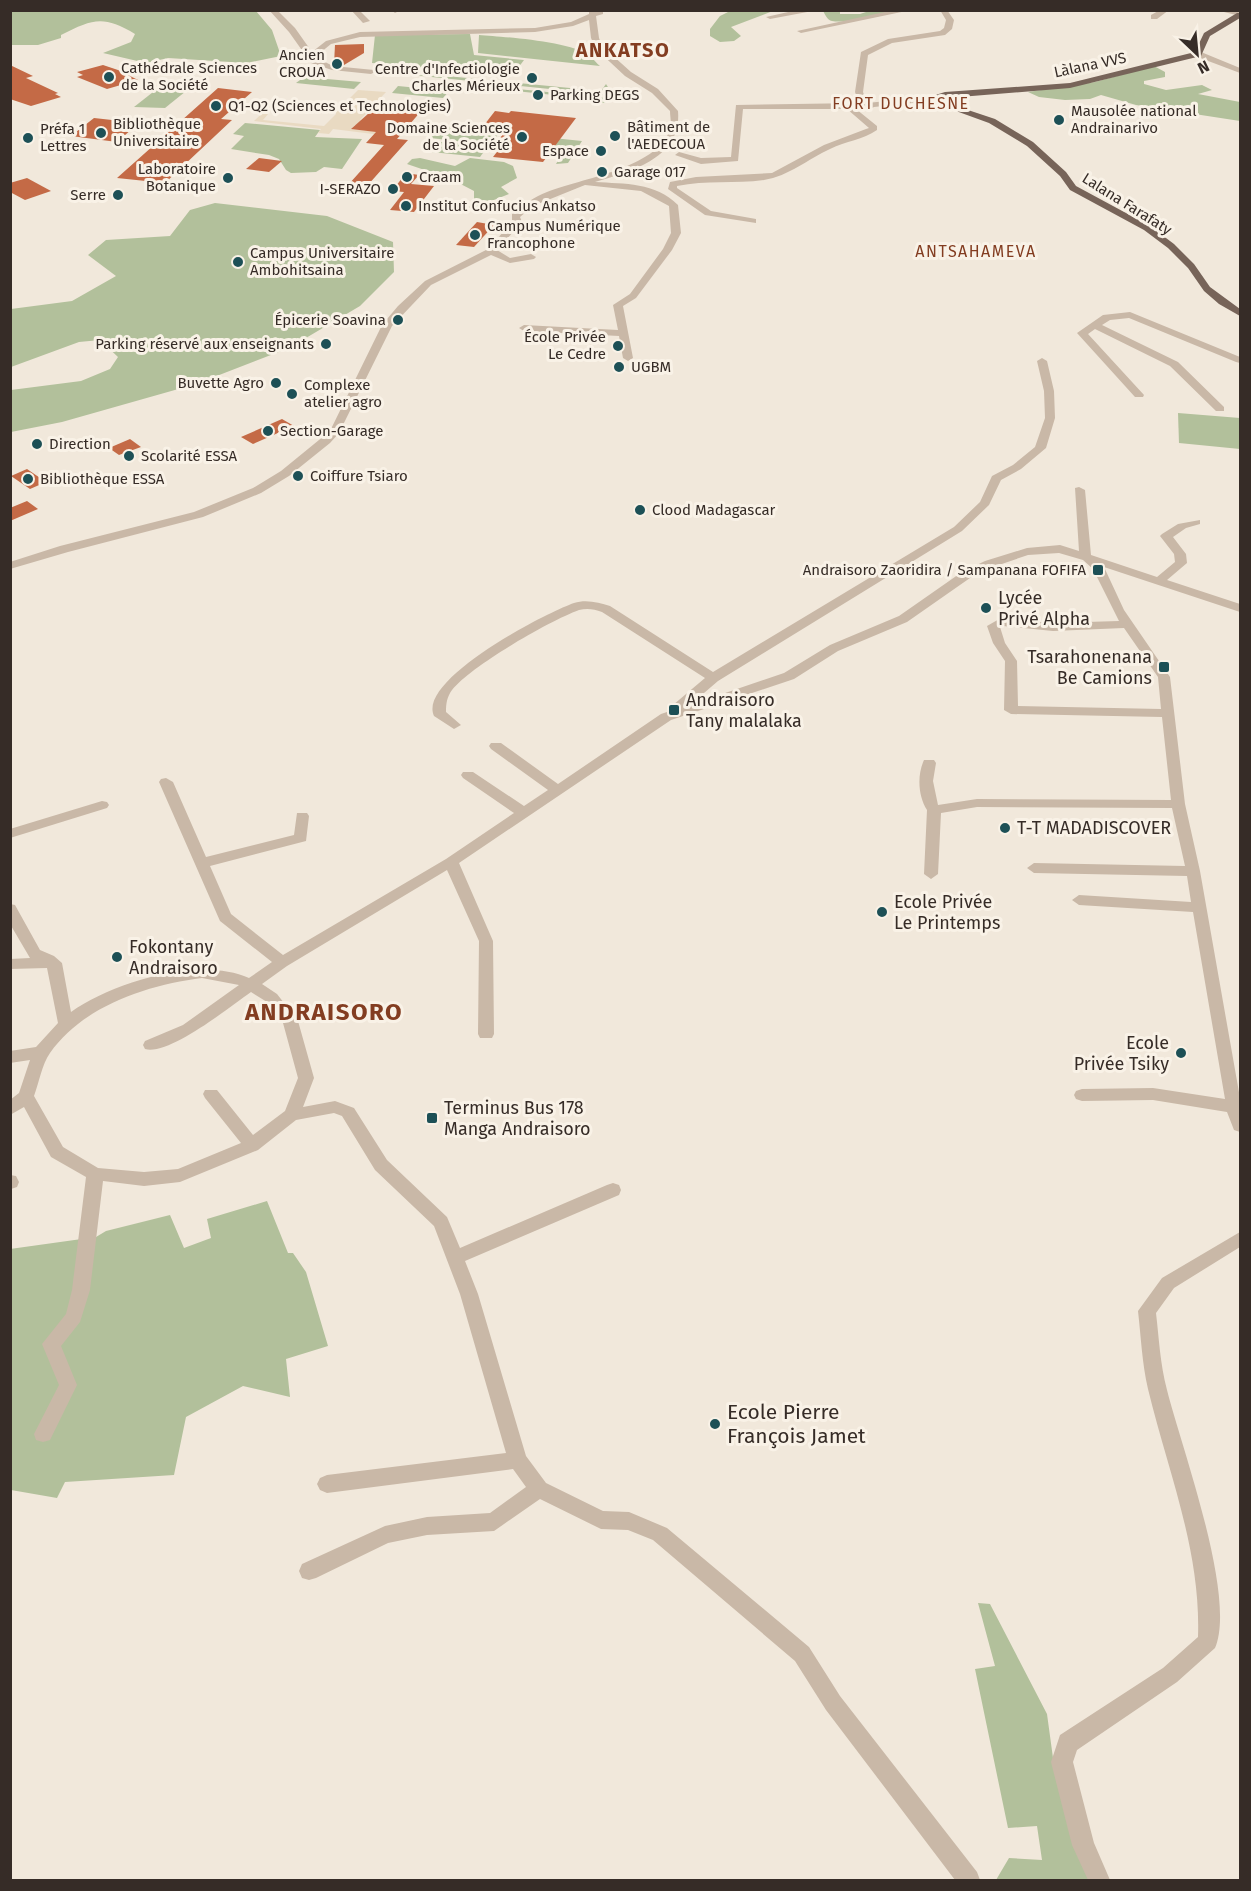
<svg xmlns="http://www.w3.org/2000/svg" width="1251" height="1891" font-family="'Fira Sans',sans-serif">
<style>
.green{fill:#b2c09b}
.plaza{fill:#e9dac2;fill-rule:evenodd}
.building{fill:#c46a46}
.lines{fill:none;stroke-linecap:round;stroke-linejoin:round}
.minor{fill:#c9b8a7;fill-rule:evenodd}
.major{fill:#776459;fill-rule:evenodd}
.poi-dot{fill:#1d5056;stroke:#f9f2e7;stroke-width:2}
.labels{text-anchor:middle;stroke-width:6;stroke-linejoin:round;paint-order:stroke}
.far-poi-label{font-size:15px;fill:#362c27;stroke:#f9f2e7;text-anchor:start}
.far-street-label{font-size:15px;fill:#362c27;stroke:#f9f2e7}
.far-neighbourhood-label{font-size:16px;letter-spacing:1.5px;fill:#833d21;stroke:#f9f2e7}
.poi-label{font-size:18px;fill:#362c27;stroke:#f9f2e7;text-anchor:start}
.far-district-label{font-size:20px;font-weight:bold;letter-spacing:1.5px;fill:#833d21;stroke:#f9f2e7}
.near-poi-label{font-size:21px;fill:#362c27;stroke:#f9f2e7;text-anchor:start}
.district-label{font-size:24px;font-weight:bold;letter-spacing:1.5px;fill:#833d21;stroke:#f9f2e7}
</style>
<rect width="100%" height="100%" fill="#f1e8db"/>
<g class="green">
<path d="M10,11H256L272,30L281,56L246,63L168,58L146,63L103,53L131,42L135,34C103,15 93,19 61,35V38L38,45H11Z"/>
<polygon points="730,11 730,10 773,11 731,27 741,36 734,41 720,42 710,36 710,29 720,16"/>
<path d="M823,11H840V14H860L869,11H903C887,14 847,24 832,21C827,20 825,14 823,11Z"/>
<polygon points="470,34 474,55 524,60 518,68 468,65 461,71 372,63 375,35"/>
<path d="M479,35C504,37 570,41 590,56C593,58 596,63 600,66L478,53Z"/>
<polygon points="1154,66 1165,72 1165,77 1144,81 1144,84 1166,90 1202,85 1212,90 1198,94 1240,102 1240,121 1136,105 1101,95 1090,99 1065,100 1039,97 1028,92 1095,82"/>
<polygon points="412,75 447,76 601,91 606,84 611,92 609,95"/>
<polygon points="304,77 361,82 354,89 296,83"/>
<polygon points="179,81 196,83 165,108 134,107 162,85"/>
<polygon points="479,85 606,98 608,99 606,103 600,103 602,100 477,87 474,90 471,89"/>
<polygon points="398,86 449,91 443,98 392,93"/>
<polygon points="245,123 320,130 315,137 362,139 342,169 324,167 316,172 291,173 286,170 279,159 269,155 231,149 244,136 233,134"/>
<polygon points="442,126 500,132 490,145 431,138"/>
<polygon points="553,138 582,141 568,163 556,164 563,152 545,150"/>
<polygon points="430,141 488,146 480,157 422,151"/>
<polygon points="420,158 455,166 470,158 504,162 513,166 517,178 501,187 509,194 471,209 469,207 474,201 474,191 451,179 407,164 412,159"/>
<polygon points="215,203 327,216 393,242 394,272 360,306 289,348 196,384 62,422 11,432 11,390 81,381 110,369 118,357 100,340 79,342 11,367 11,309 72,301 116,276 88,255 106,240 170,236 190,210"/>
<polygon points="1178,413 1240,418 1240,449 1179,443"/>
<polygon points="267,1201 288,1253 293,1253 306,1272 328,1346 286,1359 290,1397 243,1386 186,1417 174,1475 65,1482 57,1498 11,1490 10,1249 96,1237 106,1231 170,1215 184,1248 211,1238 207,1219"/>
<polygon points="978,1603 990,1604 1047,1714 1053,1758 1072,1834 1092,1880 996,1880 1009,1858 1042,1860 1037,1826 1008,1828 975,1669 995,1666"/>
</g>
<path class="plaza" d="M358,90L386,92L372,107L365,108L369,110L360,120L382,123L377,128L355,125L351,129L387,133L381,135L333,129L329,134L318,133L321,129L254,121L274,102H279L277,105L338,111L341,107L350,105L344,104ZM274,107L336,113V114L324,126L263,120Z"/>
<g class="building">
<polygon points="364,44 364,53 344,65 334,64 335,45"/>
<polygon points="10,65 33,76 26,78 58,93 55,94 61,97 31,106 10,99"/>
<polygon points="103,65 118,70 138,80 107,89 77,77 83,75 77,72"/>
<polygon points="218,88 252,92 221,119 232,120 165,183 117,178"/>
<polygon points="378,105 422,110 397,139 408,140 367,186 349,184 384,145 366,143 376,132 351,129"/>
<polygon points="495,111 509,113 511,111 576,118 543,162 493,157 500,148 492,147 506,131 481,129"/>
<polygon points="94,118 139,123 117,142 71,136"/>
<polygon points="259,158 282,161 269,172 246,169"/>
<polygon points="406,173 419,175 411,184 434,186 414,212 390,210 404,192 392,191"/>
<polygon points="27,178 51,191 25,200 10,192 10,183"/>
<polygon points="477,222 494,225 474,247 456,245"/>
<polygon points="282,419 294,426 253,444 241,437"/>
<polygon points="130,439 141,447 119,455 109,448"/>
<polygon points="27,469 46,482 30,489 11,476"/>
<polygon points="27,501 38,509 10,521 10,508"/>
</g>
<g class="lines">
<g class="minor">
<path d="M269,10H277L295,28L312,52L326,41L360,32L535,28L571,22L589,14V10H603V14L596,16L599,38L602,46L631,72L658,89L678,111C682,158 632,171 595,182C625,184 655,182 678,205L681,233L672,250L636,298L623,306L633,358L628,361L623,358L619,336L524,331L519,328L524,325L618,330L613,305L630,294L663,249L671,233L669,206L641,191L585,185L533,206L520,217L522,222L497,250L510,258L531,254L536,257L534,259L510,263L491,255L431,285L392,326L339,433L330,443L289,476L261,493L203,517L68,552L10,569V562L60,546L194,512L253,488L281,471L330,431L382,325L398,306L425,281L488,249L512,222V214C523,205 534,197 547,192C582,178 655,169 670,130C672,124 670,117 670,111L652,93L625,76L596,49L591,38L589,20L573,26L535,32L360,37L331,44L315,57L333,66L374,70L375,72L371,74L332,70L311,63L289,32Z"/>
<polygon points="351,10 359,10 370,21 363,23"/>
<polygon points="391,10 398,10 399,11 395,13"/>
<polygon points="797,10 818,10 770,19 766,17"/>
<polygon points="894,10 911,10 801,33 797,31"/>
<path d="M940,10H947L954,20L952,29L945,35L892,43L868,55L863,92L867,103L927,97L931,99L930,101L874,107L870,109H856L877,126V130C863,140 846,141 830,149C808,159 789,176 764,180C735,184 706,180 677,186V188L711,211L756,219V223L705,215L668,189L670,182L696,177L772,173L824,145L866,129L869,128L847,109H743L738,161L701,164L675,155L679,152L701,158L731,157L736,105L859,103L855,92L861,52L888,39L940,31L944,28L946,20Z"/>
<polygon points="1160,10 1169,10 1157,19 1151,19 1151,15"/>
<polygon points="1224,10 1240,12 1240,16 1224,12"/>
<polygon points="1195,52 1201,52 1240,68 1240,73 1195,56"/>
<polygon points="1130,312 1240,357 1240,363 1236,362 1129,318 1110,320 1102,325 1178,362 1224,407 1224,411 1216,411 1170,366 1095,329 1088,334 1144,395 1143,397 1135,397 1077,333 1103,315"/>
<path d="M1042,358L1047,361L1054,391L1055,418L1046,448L1021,469L1001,480L989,505L962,531L718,681L690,705L784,673L830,645L899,616L962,572L985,561L1027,548L1060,545L1079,551L1075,488L1079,487L1085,490L1091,555L1157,577L1175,562L1174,554L1160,536L1162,534L1178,524L1200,520V524L1186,528L1173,537L1186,554L1187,563L1167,580L1240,604V612L1104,567L1124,610L1170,677L1185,804L1200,871L1240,1098V1132L1234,1130L1227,1112L1153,1100L1082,1101L1076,1099L1074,1095L1076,1091L1082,1089L1153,1088L1225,1099L1193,912L1079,905L1072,900L1079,895L1191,902L1187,876L1034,873L1027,868L1034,863L1185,866L1172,808L977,807L941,813L938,874L931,879L924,874L927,810C918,796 917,775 924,760H934L936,763L933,781L938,805L977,799L1171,800L1162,717L1011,714L1004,710L1005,661L993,643L987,626L1001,618L1053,623L1119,621L1093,569L1083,560L1059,553L1028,555L993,567L970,578L907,622L838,651L794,679L671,720L459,863L493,941L494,1034L492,1038H480L478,1034L479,941L447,870L287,966L262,984L277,994L298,1021L314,1078L303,1107L335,1101L354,1108L387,1160L447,1217L460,1248L607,1185L613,1183L619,1185L621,1190L619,1195L465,1261L478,1294L526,1456L546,1483L603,1511L629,1512L667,1528L809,1647L840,1696L977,1872L980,1880H955L826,1710L795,1661L653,1540L628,1530L601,1529L540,1499L494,1531L427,1535L388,1543L316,1578L309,1580L302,1578L299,1571L302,1564L385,1526L427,1517L490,1513L526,1487L513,1469L327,1493L320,1490L317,1484L320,1478L327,1475L506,1453L460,1294L434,1226L375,1170L342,1116L334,1113L296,1120L258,1150L180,1182L144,1186L103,1181L90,1290L80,1322L61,1346L77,1385L50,1440L43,1442L36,1440L34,1434L59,1385L42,1344L66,1314L72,1290L86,1177L51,1157L24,1107L10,1115V1100L19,1093L30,1060L10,1063V1051L36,1047L58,1023L47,968L10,969V959L30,958L10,924V904L15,905L40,950L54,956L62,963L71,1012C114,982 199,956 249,978L272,962L220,921L159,782L161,779L166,778L173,782L206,857L294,835L297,813H307L309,816L306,841L210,866L231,914L283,955L446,859L514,813L463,778L461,775L463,772H473L524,806L548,790L491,749L489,746L491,743H501L558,784L661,714L673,710V705L705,678L602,612C594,609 587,608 579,610C549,621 471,666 452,690C447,697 446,703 446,712L461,725L454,729L434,716C417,680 545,613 574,603C587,599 599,603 610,606L713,672L954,527L980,502L992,476L1013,465L1035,447L1045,418L1044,391L1037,361ZM1003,626L1053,631L1124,628L1158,677L1161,709L1018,706L1017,661L1005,643L1000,627ZM202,978L239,985L183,1025L145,1041L143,1045L145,1049C169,1056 231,1006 251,992L267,1002L283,1023L298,1078L285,1111L253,1135L217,1090H205L203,1094L205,1098L241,1143L178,1169L144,1172L98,1168L63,1147L34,1096C39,1083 42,1064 50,1053C83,1006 147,985 202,978Z"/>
<polygon points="102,801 107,802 109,805 107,808 10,838 10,829"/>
<polygon points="10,1175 16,1176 19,1182 17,1187 11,1189"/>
<path d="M1240,1232V1247L1174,1288L1156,1313C1159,1338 1160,1364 1167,1390C1181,1446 1237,1597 1215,1648L1177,1682L1077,1750L1073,1762L1094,1843L1110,1880H1088L1072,1845L1051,1762L1060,1735L1163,1668L1198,1637C1201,1550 1168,1472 1148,1389C1142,1363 1141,1337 1138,1311L1162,1278Z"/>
</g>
<polygon class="major" points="1237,13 1240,13 1240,18 1210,36 1201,56 1070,88 935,99 995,119 1033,142 1066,172 1076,186 1150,226 1174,244 1194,264 1210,287 1240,309 1240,316 1219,304 1204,291 1188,268 1168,248 1144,230 1070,190 1060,176 1027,146 989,123 923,99 945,92 1070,83 1195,52 1204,33"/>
</g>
<g class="poi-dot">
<circle cx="337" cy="64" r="6"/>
<circle cx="109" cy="77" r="6"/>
<circle cx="532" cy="78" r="6"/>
<circle cx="538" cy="95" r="6"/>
<circle cx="216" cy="106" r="6"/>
<circle cx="1059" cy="120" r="6"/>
<circle cx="101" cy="133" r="6"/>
<circle cx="615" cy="136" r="6"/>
<circle cx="522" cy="137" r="6"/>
<circle cx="28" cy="138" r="6"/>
<circle cx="601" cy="151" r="6"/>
<circle cx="602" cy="172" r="6"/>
<circle cx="407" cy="177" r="6"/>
<circle cx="228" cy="178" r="6"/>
<circle cx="393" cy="189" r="6"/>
<circle cx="118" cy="195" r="6"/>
<circle cx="406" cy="206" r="6"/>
<circle cx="475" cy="235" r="6"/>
<circle cx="238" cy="262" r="6"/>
<circle cx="398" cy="320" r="6"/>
<circle cx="326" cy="344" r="6"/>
<circle cx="618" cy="346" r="6"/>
<circle cx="619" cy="367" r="6"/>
<circle cx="276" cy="383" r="6"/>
<circle cx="292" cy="394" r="6"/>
<circle cx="268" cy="431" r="6"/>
<circle cx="37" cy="444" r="6"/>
<circle cx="129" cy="456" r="6"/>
<circle cx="298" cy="476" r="6"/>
<circle cx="28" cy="479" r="6"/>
<circle cx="640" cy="510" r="6"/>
<rect x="1092" y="564" width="12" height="12" rx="3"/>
<circle cx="986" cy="608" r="6"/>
<rect x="1158" y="661" width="12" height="12" rx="3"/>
<rect x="668" y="704" width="12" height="12" rx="3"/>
<circle cx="1005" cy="828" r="6"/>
<circle cx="882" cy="912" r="6"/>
<circle cx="117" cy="957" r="6"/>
<circle cx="1181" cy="1053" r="6"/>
<rect x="426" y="1112" width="12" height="12" rx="3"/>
<circle cx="715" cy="1424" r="6"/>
</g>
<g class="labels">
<g class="far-poi-label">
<text x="325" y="60" text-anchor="end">Ancien<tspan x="325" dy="17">CROUA</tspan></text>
<text x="121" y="73">Cathédrale Sciences<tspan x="121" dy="17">de la Société</tspan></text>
<text x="520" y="74" text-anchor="end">Centre d'Infectiologie<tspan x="520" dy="17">Charles Mérieux</tspan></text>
<text x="550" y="100">Parking DEGS</text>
<text x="228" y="111">Q1-Q2 (Sciences et Technologies)</text>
<text x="1071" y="116">Mausolée national<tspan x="1071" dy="17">Andrainarivo</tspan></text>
<text x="113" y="129">Bibliothèque<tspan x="113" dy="17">Universitaire</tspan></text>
<text x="627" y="132">Bâtiment de<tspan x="627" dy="17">l'AEDECOUA</tspan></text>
<text x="510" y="133" text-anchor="end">Domaine Sciences<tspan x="510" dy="17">de la Société</tspan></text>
<text x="40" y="134">Préfa 1<tspan x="40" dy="17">Lettres</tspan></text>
<text x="589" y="156" text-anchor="end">Espace</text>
<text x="216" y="174" text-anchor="end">Laboratoire<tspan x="216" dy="17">Botanique</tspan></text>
<text x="614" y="177">Garage 017</text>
<text x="419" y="182">Craam</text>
<text x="381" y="194" text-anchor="end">I-SERAZO</text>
<text x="106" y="200" text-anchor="end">Serre</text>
<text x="418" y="211">Institut Confucius Ankatso</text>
<text x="487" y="231">Campus Numérique<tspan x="487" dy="17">Francophone</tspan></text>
<text x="250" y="258">Campus Universitaire<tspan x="250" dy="17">Ambohitsaina</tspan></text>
<text x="386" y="325" text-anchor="end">Épicerie Soavina</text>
<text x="606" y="342" text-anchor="end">École Privée<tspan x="606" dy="17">Le Cedre</tspan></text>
<text x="314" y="349" text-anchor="end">Parking réservé aux enseignants</text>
<text x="631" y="372">UGBM</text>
<text x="264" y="388" text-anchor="end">Buvette Agro</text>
<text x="304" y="390">Complexe<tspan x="304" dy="17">atelier agro</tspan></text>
<text x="280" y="436">Section-Garage</text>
<text x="49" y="449">Direction</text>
<text x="141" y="461">Scolarité ESSA</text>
<text x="310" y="481">Coiffure Tsiaro</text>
<text x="40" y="484">Bibliothèque ESSA</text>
<text x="652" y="515">Clood Madagascar</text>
<text x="1086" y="575" text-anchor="end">Andraisoro Zaoridira / Sampanana FOFIFA</text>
</g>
<g class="far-street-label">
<text transform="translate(1090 65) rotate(-12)" y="5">Làlana VVS</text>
<text transform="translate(1127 204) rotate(32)" y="5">Lalana Farafaty</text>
</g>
<g class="far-neighbourhood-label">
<text x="901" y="109">FORT DUCHESNE</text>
<text x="976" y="257">ANTSAHAMEVA</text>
</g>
<g class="poi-label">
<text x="998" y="604">Lycée<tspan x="998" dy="21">Privé Alpha</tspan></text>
<text x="1152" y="663" text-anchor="end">Tsarahonenana<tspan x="1152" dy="21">Be Camions</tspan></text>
<text x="686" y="706">Andraisoro<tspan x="686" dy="21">Tany malalaka</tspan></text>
<text x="1017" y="834">T-T MADADISCOVER</text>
<text x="894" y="908">Ecole Privée<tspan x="894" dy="21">Le Printemps</tspan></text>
<text x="129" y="953">Fokontany<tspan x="129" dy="21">Andraisoro</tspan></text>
<text x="1169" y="1049" text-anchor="end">Ecole<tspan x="1169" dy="21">Privée Tsiky</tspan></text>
<text x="444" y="1114">Terminus Bus 178<tspan x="444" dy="21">Manga Andraisoro</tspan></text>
</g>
<g class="far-district-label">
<text x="623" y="57">ANKATSO</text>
</g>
<g class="near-poi-label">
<text x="727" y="1419">Ecole Pierre<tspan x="727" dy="24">François Jamet</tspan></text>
</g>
<g class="district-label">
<text x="324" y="1020">ANDRAISORO</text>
</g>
</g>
<rect width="1251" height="1891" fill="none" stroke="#362c27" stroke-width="24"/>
<g transform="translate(1197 54) rotate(154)" stroke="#f9f2e7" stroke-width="4.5" paint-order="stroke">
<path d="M0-4.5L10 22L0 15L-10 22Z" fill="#362c27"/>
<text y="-9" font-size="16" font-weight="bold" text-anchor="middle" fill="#362c27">N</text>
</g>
</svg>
